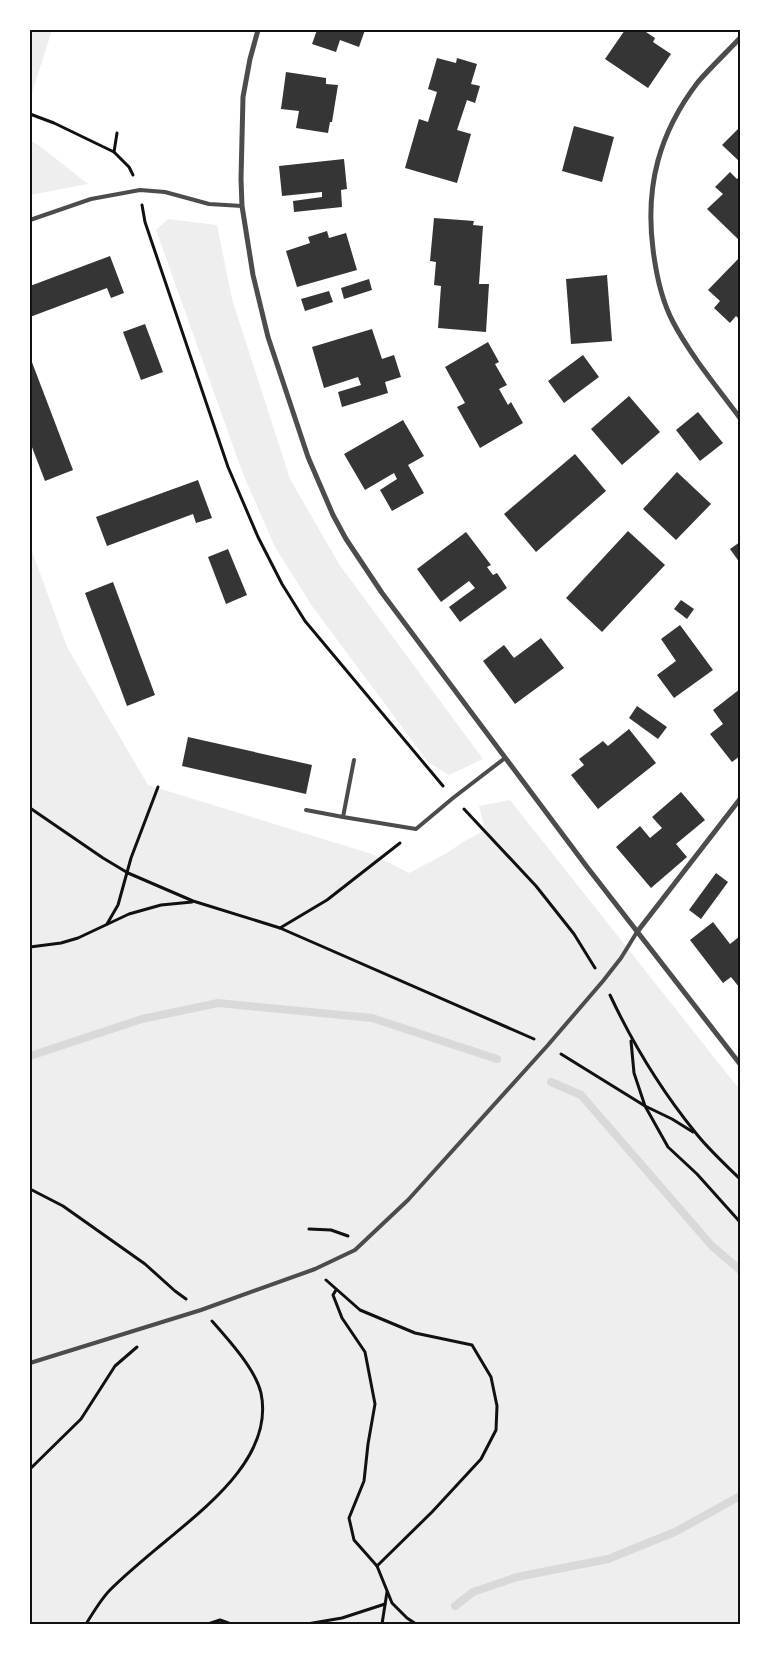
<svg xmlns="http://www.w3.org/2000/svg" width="770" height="1654" font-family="'Archivo Narrow',sans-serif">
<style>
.green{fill:#eee}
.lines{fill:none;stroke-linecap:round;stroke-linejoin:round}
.stream{stroke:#d9d9d9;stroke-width:8}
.building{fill:#353535}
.path{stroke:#111;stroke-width:3}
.service{stroke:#4c4c4c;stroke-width:4}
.minor{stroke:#4c4c4c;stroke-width:5}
.neatline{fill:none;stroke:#111;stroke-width:2}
</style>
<rect width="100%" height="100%" fill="#fff"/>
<g class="green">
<polygon points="30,30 52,30 30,99"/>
<polygon points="30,141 37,144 88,184 30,195"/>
<polygon points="168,219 217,225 232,299 290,479 339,564 483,759 449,775 428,762 312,606 275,547 243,474 156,230"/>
<polygon points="30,546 67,647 148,785 372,854 409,873 447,853 463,842 485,830 479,806 510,800 740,1090 740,1624 30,1624"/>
</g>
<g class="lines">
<g class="stream">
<polyline points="30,1056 142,1019 218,1003 372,1018 497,1059"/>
<polyline points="551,1082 581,1095 712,1246 740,1270"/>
<polyline points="455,1606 473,1592 517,1577 608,1559 675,1532 740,1496"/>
</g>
</g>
<g class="building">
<polygon points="317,30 365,30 359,47 340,40 336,52 312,44"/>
<polygon points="625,30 643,30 655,38 653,42 671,54 648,88 605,59"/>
<polygon points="437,58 456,63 457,58 477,64 471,84 480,86 475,103 467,100 457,130 471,134 457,183 405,168 419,119 428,122 437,92 428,89"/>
<polygon points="286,72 326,78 326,84 338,85 332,122 330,122 328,133 296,128 299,111 281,109"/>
<polygon points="574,126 614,137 602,182 562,171"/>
<polygon points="740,127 740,162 722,145"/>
<polygon points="344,159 347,189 341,190 342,207 294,212 293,201 322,197 322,192 282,196 279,166"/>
<polygon points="730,172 737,179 740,176 740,241 707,209 723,194 715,187"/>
<polygon points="434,218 474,221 473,225 483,226 479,284 489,284 486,332 438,328 441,286 434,285 436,262 430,261"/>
<polygon points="327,231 329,238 346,233 357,270 297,287 286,251 310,243 308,237"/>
<polygon points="110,256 124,293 111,298 107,288 30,317 30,286"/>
<polygon points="740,257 740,320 736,316 730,323 714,308 720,301 708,290"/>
<polygon points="607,275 612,341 571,344 566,279"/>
<polygon points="369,279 372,290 344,299 341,288"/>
<polygon points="329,291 333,302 305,311 301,299"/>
<polygon points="145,324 163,372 141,380 123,332"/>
<polygon points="372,329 382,359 394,355 401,377 385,382 388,393 342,407 338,392 361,385 358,377 324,388 312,347"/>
<polygon points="488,342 499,362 495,364 507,385 499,389 508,405 511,402 523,423 480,448 457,407 465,403 445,367"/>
<polygon points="583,355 599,377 564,403 548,381"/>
<polygon points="30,357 73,470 45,481 30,442"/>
<polygon points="629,396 660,432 622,465 591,429"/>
<polygon points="698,412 723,443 700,461 676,430"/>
<polygon points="403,420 424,456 408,465 424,493 392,511 380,490 397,479 394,473 365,490 344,454"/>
<polygon points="575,454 606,491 536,552 504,514"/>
<polygon points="677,472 711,504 676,540 643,509"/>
<polygon points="198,480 212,518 196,523 193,514 107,546 96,517"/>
<polygon points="628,531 665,565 602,632 566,598"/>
<polygon points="466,532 491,565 487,567 493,575 497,573 507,588 460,622 449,607 475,588 469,581 441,602 417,569"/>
<polygon points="740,542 740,563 730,549"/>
<polygon points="228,549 247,595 226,604 208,557"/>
<polygon points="113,582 155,695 127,706 85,593"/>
<polygon points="681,600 694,609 687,619 674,609"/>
<polygon points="680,625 713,670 674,698 657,675 676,661 661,639"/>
<polygon points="541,638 564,668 515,704 483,661 504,645 514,658"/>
<polygon points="740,689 740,756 732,762 710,734 723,724 713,710"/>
<polygon points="637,706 667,727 658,739 629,718"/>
<polygon points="629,729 656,763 598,809 571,775 584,765 579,759 603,741 608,746"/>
<polygon points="188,737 312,765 306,794 182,766"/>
<polygon points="681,792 705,820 676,844 687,857 651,888 616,847 640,826 650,838 662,828 652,817"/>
<polygon points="716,873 728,882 701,919 689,910"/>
<polygon points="713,922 730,944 740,936 739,987 731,977 723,983 690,940"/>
</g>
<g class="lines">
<g class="path">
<polyline points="30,114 54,123 114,152 129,167 133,175"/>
<polyline points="114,152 117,133"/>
<polyline points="142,205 145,222 228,467 258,537 282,584 305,621 443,786"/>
<polyline points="30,808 103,858 128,873 193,901 280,928 534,1039"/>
<polyline points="464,809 536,886 574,934 595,968"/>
<polyline points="107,924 118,905 131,858 158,787"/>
<polyline points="280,928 327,900 400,843"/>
<polyline points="30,947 61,943 78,938 129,914 161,905 192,902"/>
<path d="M610,995C633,1044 661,1090 695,1132C708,1149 725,1164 740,1179"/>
<polyline points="631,1041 634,1073 645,1106 672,1119 693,1132"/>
<polyline points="561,1054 645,1106 668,1147 697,1174 740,1222"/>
<polyline points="30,1189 63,1206 145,1264 175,1291 186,1299"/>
<polyline points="309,1229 331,1230 348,1236"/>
<polyline points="326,1280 360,1310 415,1333 472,1345 491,1377 497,1406 496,1430 481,1459 432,1512 377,1566 392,1603 407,1618 416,1624"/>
<polyline points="336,1290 333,1295 342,1318 365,1352 375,1404 368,1444 364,1481 349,1518 354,1540 377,1566"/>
<polyline points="30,1469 81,1419 115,1366 137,1347"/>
<path d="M86,1624C93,1613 101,1599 110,1590C128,1572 148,1556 167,1540C209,1505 274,1455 261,1393C256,1370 228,1339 212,1321"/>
<polyline points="208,1624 220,1620 231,1624"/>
<polyline points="307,1624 342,1618 385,1604"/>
<polyline points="382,1624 387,1592"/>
</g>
<g class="service">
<polyline points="30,220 91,199 140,190 165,192 209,204 242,206"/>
<polyline points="354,760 343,817 416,829 453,798 505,758"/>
<polyline points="306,810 343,817"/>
<polyline points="30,1363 201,1310 315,1269 355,1250 408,1200 548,1045 603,981 621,958 637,932"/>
</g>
<g class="minor">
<polyline points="258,30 250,59 243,97 241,179 242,206 253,275 268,337 308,457 333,515 346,539 382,593 587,867 740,1064"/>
<path d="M740,38C726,53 711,67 698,82C659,133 645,186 653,249C656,274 661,299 673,322C691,356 717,387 740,418"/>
<polyline points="637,932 740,799"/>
</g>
</g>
<rect width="770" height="1654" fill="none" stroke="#ffffff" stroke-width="62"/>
<rect x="31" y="31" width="708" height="1592" class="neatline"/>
</svg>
